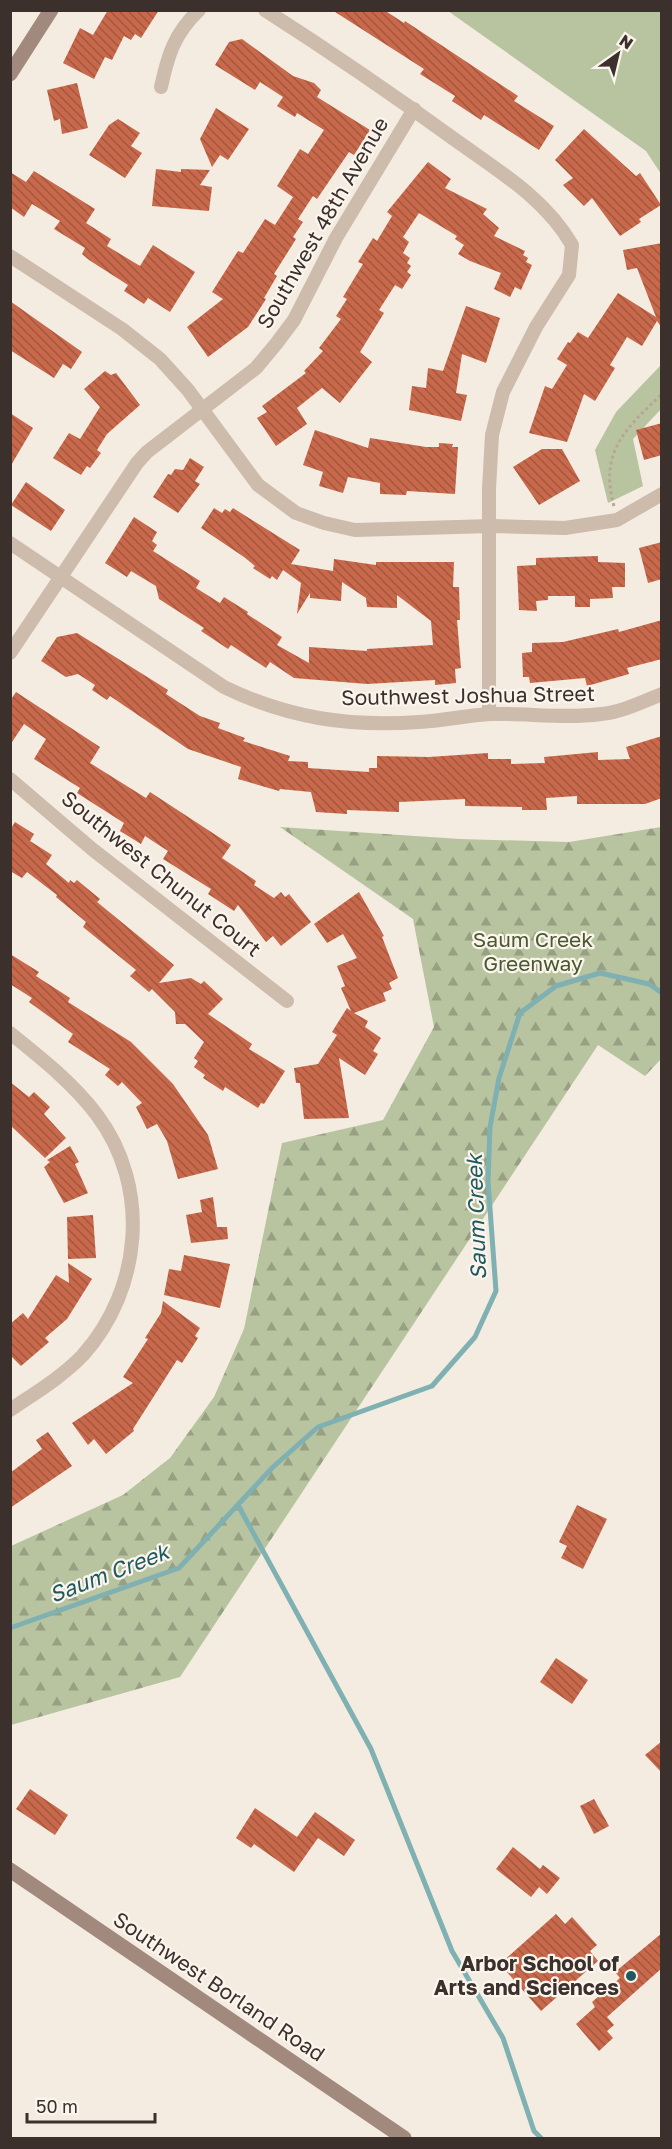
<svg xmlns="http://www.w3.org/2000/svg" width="672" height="2149" font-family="'Golos Text',sans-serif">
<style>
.forest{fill:url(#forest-firs)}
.park{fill:#b8c4a0}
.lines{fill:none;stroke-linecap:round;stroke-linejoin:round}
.stream{stroke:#7fb0b2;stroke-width:5}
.building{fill:url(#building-back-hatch)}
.path{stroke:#b9a596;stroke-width:3;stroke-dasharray:3 3;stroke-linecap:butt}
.street{stroke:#cdbbac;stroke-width:14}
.secondary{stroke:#a18a7d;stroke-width:15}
.poi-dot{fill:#1f5a5e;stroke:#fbf5ee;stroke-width:2}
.labels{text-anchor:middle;stroke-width:4.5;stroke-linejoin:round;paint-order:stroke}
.street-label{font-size:21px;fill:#3b302b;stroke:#fbf5ee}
.park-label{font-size:21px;fill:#4a5a2e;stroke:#fbf5ee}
.poi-label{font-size:21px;font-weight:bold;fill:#3b302b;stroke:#fbf5ee;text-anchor:end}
.water-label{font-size:22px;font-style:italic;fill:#1f5a5e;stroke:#fbf5ee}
</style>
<defs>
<pattern id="forest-firs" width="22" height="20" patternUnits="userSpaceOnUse" patternTransform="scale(1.5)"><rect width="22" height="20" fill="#b8c4a0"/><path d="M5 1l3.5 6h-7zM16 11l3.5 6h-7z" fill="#97a083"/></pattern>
<pattern id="building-back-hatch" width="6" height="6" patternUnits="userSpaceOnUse" patternTransform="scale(1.5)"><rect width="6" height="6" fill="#c8694b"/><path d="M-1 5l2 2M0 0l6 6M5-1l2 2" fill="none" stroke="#a4573f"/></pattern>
</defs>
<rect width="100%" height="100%" fill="#f4ebe1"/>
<polygon class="forest" points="280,827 460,839 569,842 661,827 661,1059 645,1076 598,1045 180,1677 11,1725 11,1546 123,1495 170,1458 214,1397 244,1329 282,1143 383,1120 434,1027 413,919"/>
<g class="park">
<polygon points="448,11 661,11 661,174 646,151"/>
<polygon points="661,365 661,409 633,439 643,486 608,503 595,450 616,412"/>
</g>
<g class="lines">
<g class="stream">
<polyline points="238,1505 371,1749 452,1951 503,2038 534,2131 541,2138"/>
<polyline points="10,1628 179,1568 273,1467 318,1427 432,1386 475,1337 496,1291 488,1181 490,1127 499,1078 520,1013 556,986 600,973 649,984 662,993"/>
</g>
</g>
<g class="building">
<polygon points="108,10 159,10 141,38 135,34 131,40 124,36 112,60 105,57 94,79 63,63 80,28 93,35"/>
<polygon points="332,10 384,10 404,23 405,21 518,96 514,101 554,126 539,150 484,115 481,120 452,101 455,96 420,74 424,69"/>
<polygon points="242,39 293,76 314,83 321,90 317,97 370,130 354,155 349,152 317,199 313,196 298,219 303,222 293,237 296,239 274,274 277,276 264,298 266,299 248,327 208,357 187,327 223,299 212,292 238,251 243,253 265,219 275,225 293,197 277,186 300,149 308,154 324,130 297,113 295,117 277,106 283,97 260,82 255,90 215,65 229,42"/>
<polygon points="77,83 88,128 62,134 60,119 54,121 47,90"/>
<polygon points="216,108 249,129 228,160 220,155 212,167 200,139"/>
<polygon points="118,119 140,133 131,146 142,153 125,178 89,155 109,125"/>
<polygon points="584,129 636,176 640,173 661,205 639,219 641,222 620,236 592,198 584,206 563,185 573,178 555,160"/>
<polygon points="428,162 451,179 445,188 487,209 483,214 499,228 494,236 525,251 523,255 528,258 526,262 532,265 521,290 515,287 510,297 494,289 501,273 470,261 458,254 464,245 455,239 457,236 419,213 403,237 409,242 403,253 410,258 407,263 411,266 407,272 411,275 402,289 395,285 379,310 384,313 360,352 372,362 340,403 322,388 297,408 307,424 276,446 257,418 267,412 262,406 306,373 304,371 323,351 319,348 341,319 336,316 347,299 343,297 363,264 358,262 373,238 377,241 392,216 387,212"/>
<polygon points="156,169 181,172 181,169 210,170 200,185 212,187 209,211 152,206"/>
<polygon points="34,171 95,209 86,223 111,239 107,246 140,266 153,245 195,272 170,312 148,298 144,304 124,291 128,285 89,260 82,254 85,248 54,229 60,221 32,204 24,217 10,207 10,172 26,182"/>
<polygon points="662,243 662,328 657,321 642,346 627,337 610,365 615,368 595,401 584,394 567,442 529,433 545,386 552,389 567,365 557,359 568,342 570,343 578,332 588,338 618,293 656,317 637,268 627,270 623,250"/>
<polygon points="10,301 82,352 71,369 63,364 54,378 10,350"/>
<polygon points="466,306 500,318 486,363 462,354 456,393 467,395 461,421 409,410 412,386 426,388 428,368 443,371"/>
<polygon points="105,371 111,375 116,373 140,405 107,434 97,450 101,453 90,468 87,466 81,475 53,458 69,433 80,439 100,407 84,389"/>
<polygon points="10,413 33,428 10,467"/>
<polygon points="662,423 662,455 644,460 636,430"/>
<polygon points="315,430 368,448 370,438 426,447 439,447 439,443 453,444 452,447 458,447 455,494 407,491 406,495 380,494 380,483 348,477 343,493 319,486 323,472 303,465"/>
<polygon points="542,449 562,449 580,481 539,505 513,467"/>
<polygon points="190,458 204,467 195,481 200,484 178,513 153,497 168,474 171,475 175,469 183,470"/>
<polygon points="26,482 65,510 51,531 11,505"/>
<polygon points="214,508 222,513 225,509 230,512 233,508 300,550 291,564 333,571 334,559 376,565 376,562 454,562 453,587 459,587 460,620 457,620 461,668 455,669 456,683 435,685 435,680 367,684 294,678 270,662 266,668 231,645 228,649 201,631 204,628 159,599 156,586 131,571 127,577 105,563 134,517 157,532 152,541 157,545 153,551 200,581 196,588 220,603 224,597 248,612 247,614 282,637 277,645 309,663 309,647 367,651 367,649 433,645 431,621 397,595 397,608 367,607 366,598 342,582 341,601 310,598 310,593 297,614 301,583 283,570 277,580 272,576 270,579 253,568 255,566 244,557 201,528"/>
<polygon points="662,542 662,579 648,583 639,548"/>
<polygon points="598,556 598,562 625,563 625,587 612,587 613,598 590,599 590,607 575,607 575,596 548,596 548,600 536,601 537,611 519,610 517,566 536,565 536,558"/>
<polygon points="662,620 662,659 627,668 629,674 587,686 585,678 530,683 529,677 523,677 522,653 532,652 532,643 563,642 618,629 619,632"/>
<polygon points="77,633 168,690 166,694 200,716 220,723 218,728 245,738 243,741 290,756 288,761 308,762 308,768 369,772 369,768 377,768 377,756 429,757 488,753 488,759 511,759 511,764 545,763 544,757 598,752 598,760 630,759 626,747 662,736 662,798 645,804 577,804 577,796 546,798 547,810 522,810 522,807 465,806 465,799 399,802 399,812 347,810 347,814 316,812 311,792 280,789 279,791 238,779 241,767 188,749 110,696 107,700 92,690 95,685 78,674 66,677 41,661 57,637"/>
<polygon points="16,692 100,747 90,763 146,798 150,792 231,845 222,858 256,881 254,885 274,898 281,892 285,897 289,894 311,922 281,946 273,936 266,942 238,905 234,911 208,894 211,889 163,859 168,851 145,836 141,844 120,831 124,823 77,793 80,788 34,759 46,739 24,724 10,745 10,701"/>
<polygon points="15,822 34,834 30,841 52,855 46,864 69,883 70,880 74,883 77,880 100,899 97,902 174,965 159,983 191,978 201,984 204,981 223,999 208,1014 252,1044 249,1049 285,1071 264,1104 261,1103 258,1108 225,1087 223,1091 203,1078 205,1075 194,1067 198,1061 194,1058 204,1042 185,1024 176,1024 175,1012 152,989 149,992 130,976 136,970 83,927 86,922 56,897 57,895 27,872 22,878 10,871 10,830"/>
<polygon points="359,892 384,936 382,937 398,978 389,983 392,989 383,993 386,1001 354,1013 368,1021 365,1027 381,1038 373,1051 378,1054 365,1075 339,1058 349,1118 304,1119 300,1083 296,1083 294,1068 318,1064 337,1035 332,1032 347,1008 351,1011 341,988 345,986 337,966 357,958 343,934 327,943 314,924"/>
<polygon points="10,954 39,972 36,976 70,998 68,1002 131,1042 173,1084 208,1135 218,1169 178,1179 167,1141 157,1124 147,1129 136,1107 142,1103 122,1082 118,1086 105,1075 110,1069 68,1042 73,1034 29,1002 32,998 10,984"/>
<polygon points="10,1082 29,1097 34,1092 50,1107 44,1114 66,1138 45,1158 10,1125"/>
<polygon points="70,1146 79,1162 75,1164 88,1193 64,1203 44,1167 50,1162 47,1160"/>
<polygon points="213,1197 217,1227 227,1227 228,1239 191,1243 186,1215 202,1212 200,1200"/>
<polygon points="93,1215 96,1258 68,1259 67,1217"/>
<polygon points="184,1255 230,1264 220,1308 164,1295 169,1269 181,1271"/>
<polygon points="68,1263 92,1279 67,1319 45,1338 49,1342 21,1366 10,1355 10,1324 23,1313 28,1319 56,1275 69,1283"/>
<polygon points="163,1301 200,1328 195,1336 198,1338 182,1363 177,1360 133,1429 134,1431 106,1454 94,1439 88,1445 72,1423 133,1383 123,1377 148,1339 145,1338 161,1313"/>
<polygon points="48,1432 72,1466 10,1508 10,1473 42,1449 36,1440"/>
<polygon points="577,1505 607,1519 583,1569 561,1558 567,1546 559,1542"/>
<polygon points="556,1658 588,1680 572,1704 540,1682"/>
<polygon points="662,1741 662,1773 645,1755"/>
<polygon points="30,1789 68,1815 55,1835 16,1809"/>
<polygon points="594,1799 609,1826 594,1834 580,1806"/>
<polygon points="255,1808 297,1837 315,1812 355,1840 344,1856 318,1838 294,1872 254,1844 251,1848 236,1838"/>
<polygon points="513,1847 540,1869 543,1865 560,1878 547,1894 539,1887 531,1897 496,1869"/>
<polygon points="556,1914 565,1924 572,1917 597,1945 590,1951 598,1961 541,2011 500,1964"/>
<polygon points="662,1933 662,1968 607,2017 614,2025 607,2031 613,2038 599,2051 576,2024 595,2007 592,2002 620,1978 615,1972"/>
</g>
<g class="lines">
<path class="path" d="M614,506C599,452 625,429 662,394"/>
<g class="street">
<path d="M265,10C329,51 392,94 454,139C497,170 545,198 572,245L569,275L536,327L503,392L492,435L489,489V714"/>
<path d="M161,87C168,55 174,34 199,10"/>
<polyline points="10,256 122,329 160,359 188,390 258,485 296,513 324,523 355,530 491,526 565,528 617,520 662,494"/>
<path d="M10,543L224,687C287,718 349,727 419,722C443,721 467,715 491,714C527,713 565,719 601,714C622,712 642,702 662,694"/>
<polyline points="10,653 137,463 147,452 256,368 276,344 294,320 336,238 414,109"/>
<polyline points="10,779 92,849 287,1001"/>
<path d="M10,1033C40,1057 74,1084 97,1115C151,1187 142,1289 83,1355C62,1377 35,1393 10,1410"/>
</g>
<g class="secondary">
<polyline points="10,74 51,10"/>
<polyline points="10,1870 404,2138"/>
</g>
</g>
<circle class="poi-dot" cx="631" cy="1976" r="6"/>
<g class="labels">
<g class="street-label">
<text transform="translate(323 223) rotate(-60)" y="7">Southwest 48th Avenue</text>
<text transform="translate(468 696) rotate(-1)" y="7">Southwest Joshua Street</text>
<text transform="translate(161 874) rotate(39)" y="7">Southwest Chunut Court</text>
<text transform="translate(219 1987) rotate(34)" y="7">Southwest Borland Road</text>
</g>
<g class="park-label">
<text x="533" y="947">Saum Creek<tspan x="533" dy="24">Greenway</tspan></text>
</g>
<g class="poi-label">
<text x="619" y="1971">Arbor School of<tspan x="619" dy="24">Arts and Sciences</tspan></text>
</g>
<g class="water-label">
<text transform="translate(476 1217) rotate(-92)" y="8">Saum Creek</text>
<text transform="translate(109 1573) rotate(-21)" y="8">Saum Creek</text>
</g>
</g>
<rect width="672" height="2149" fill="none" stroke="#3b302b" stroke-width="24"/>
<g transform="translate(618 54) rotate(34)" stroke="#fbf5ee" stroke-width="4.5" paint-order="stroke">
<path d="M0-4.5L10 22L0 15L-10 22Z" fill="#3b302b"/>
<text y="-9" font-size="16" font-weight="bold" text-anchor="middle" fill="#3b302b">N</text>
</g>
<path d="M27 2113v9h128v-9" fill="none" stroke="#3b302b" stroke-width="3"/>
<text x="36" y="2113" font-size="18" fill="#3b302b" stroke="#fbf5ee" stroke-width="4.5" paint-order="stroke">50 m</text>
</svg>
